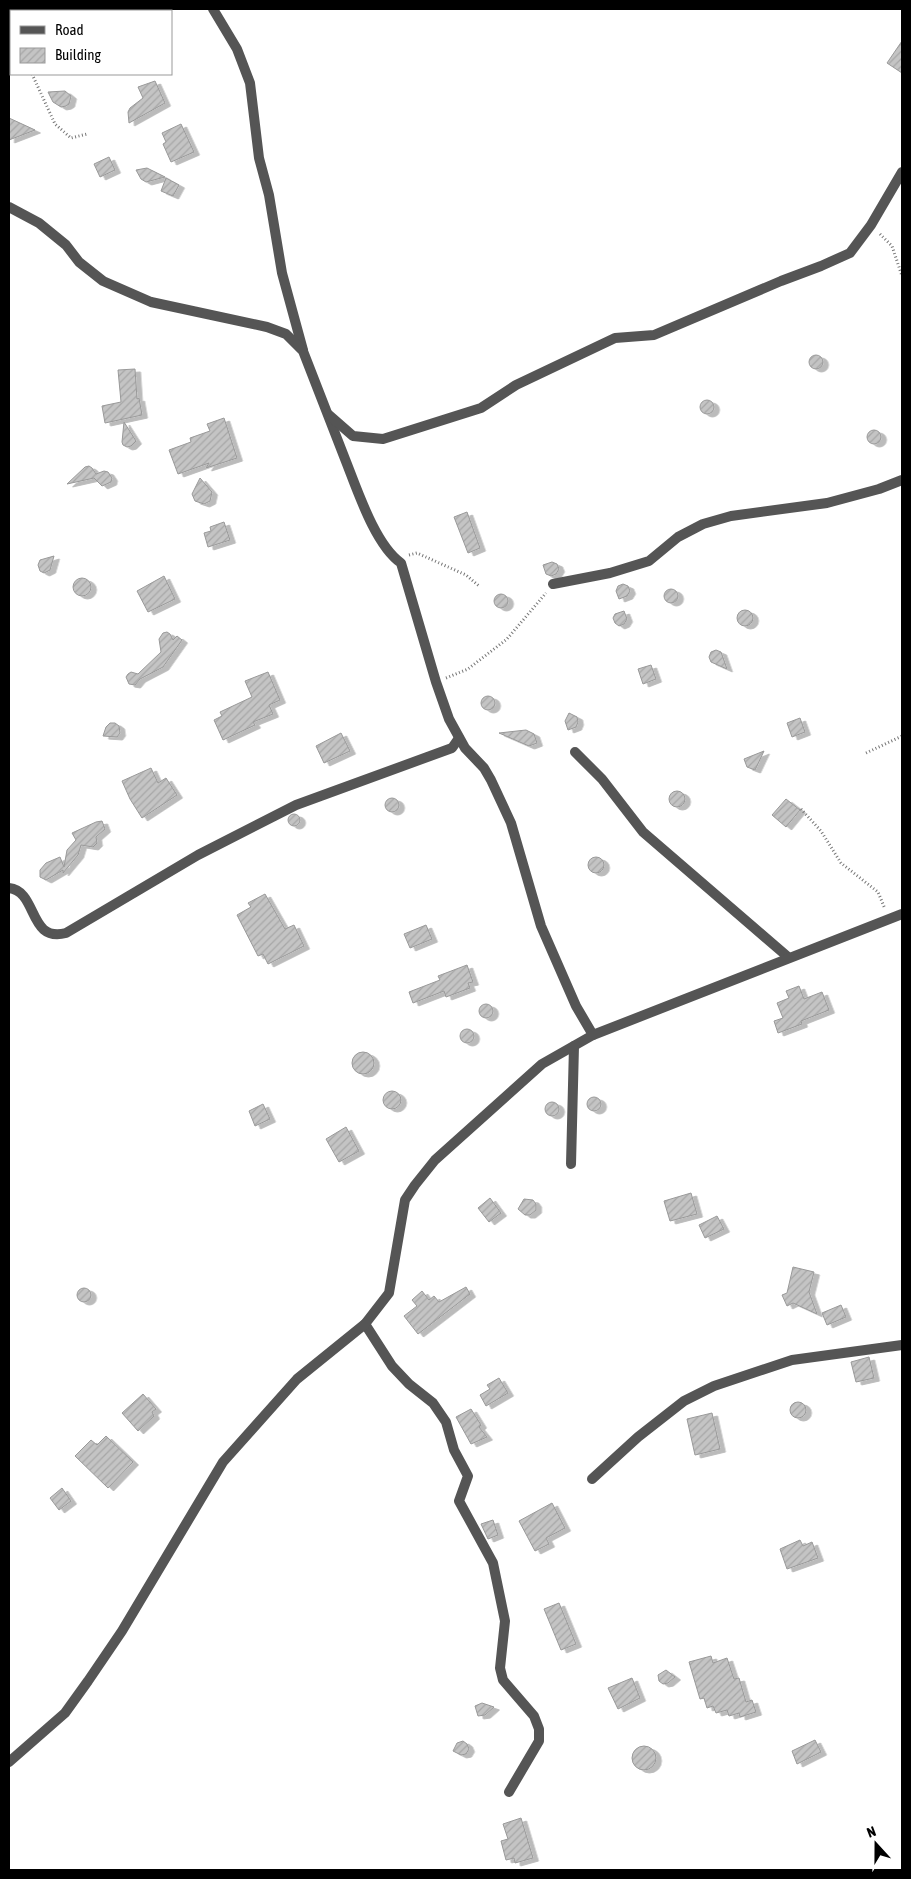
<svg xmlns="http://www.w3.org/2000/svg" width="911" height="1879" font-family="'Asap Condensed',sans-serif">
<style>
.building{fill:url(#building-hatch);stroke:#999;filter:url(#shadow)}
.lines{fill:none;stroke-linecap:round;stroke-linejoin:round}
.path{stroke:#777;stroke-width:3;stroke-dasharray:1 2.5;stroke-linecap:butt}
.minor{stroke:#555;stroke-width:10}
</style>
<defs>
<pattern id="building-hatch" width="6" height="6" patternUnits="userSpaceOnUse" patternTransform="scale(1.25)"><rect width="6" height="6" fill="#c4c4c4"/><path d="M-1 1l2-2M0 6l6-6M5 7l2-2" fill="none" stroke="#a7a7a7"/></pattern>
<filter id="shadow"><feDropShadow dx="5.5" dy="3" stdDeviation="0" flood-color="#0004"/></filter>
</defs>
<rect width="100%" height="100%" fill="#fff"/>
<g class="building">
<polygon points="902,41 902,73 887,63"/>
<polygon points="155,81 165,103 129,123 128,112 130,108 143,98 138,87"/>
<polygon points="65,91 71,96 69,104 66,106 61,107 53,102 48,92"/>
<polygon points="9,118 35,130 9,140"/>
<polygon points="181,124 194,152 171,162 163,144 166,142 162,133"/>
<polygon points="109,157 115,170 100,177 94,164"/>
<polygon points="147,168 165,177 146,182 141,179 136,170"/>
<polygon points="166,178 179,185 173,196 161,191"/>
<circle cx="816" cy="362" r="7"/>
<polygon points="135,369 137,399 139,398 142,415 105,423 102,406 121,402 118,370"/>
<circle cx="707" cy="407" r="7"/>
<polygon points="224,418 237,458 206,468 209,463 178,474 169,450 191,442 190,438 210,431 207,424"/>
<polygon points="124,422 136,441 131,446 127,447 123,445 122,442"/>
<circle cx="874" cy="437" r="7"/>
<polygon points="89,466 92,468 96,474 104,471 108,472 112,478 111,482 102,486 94,478 67,484 85,467"/>
<polygon points="200,478 212,492 210,501 204,504 195,501 192,494"/>
<polygon points="467,512 480,548 468,553 454,517"/>
<polygon points="224,522 230,540 208,547 204,533 211,531 210,527"/>
<polygon points="54,556 50,570 44,573 40,571 38,565 40,560"/>
<polygon points="552,562 557,564 559,569 556,574 551,576 546,574 543,565"/>
<polygon points="164,576 175,599 148,612 137,591"/>
<circle cx="82" cy="587" r="9"/>
<polygon points="623,584 628,586 630,591 627,596 619,599 616,591 618,586"/>
<circle cx="671" cy="596" r="7"/>
<circle cx="501" cy="601" r="7"/>
<circle cx="745" cy="618" r="8"/>
<polygon points="624,611 627,619 624,624 619,626 615,623 613,618 615,614"/>
<polygon points="167,632 170,634 173,640 177,636 182,640 163,667 140,679 135,685 129,684 126,677 128,674 131,672 138,674 161,652 159,639 163,633"/>
<polygon points="716,650 721,652 727,669 711,662 709,657 711,652"/>
<polygon points="651,665 656,679 643,684 638,669"/>
<polygon points="268,672 280,700 269,705 273,714 253,722 255,725 223,740 214,720 222,716 220,712 252,697 245,681"/>
<circle cx="488" cy="703" r="7"/>
<polygon points="569,713 577,717 578,722 576,727 568,730 565,721"/>
<polygon points="800,718 805,732 792,737 787,723"/>
<polygon points="110,723 115,723 119,726 120,733 117,737 103,736 106,727"/>
<polygon points="526,730 534,734 537,743 529,746 499,733"/>
<polygon points="341,733 350,751 324,763 316,746"/>
<polygon points="764,751 755,770 747,767 744,759"/>
<polygon points="151,768 158,783 166,778 177,795 142,818 130,799 122,781"/>
<circle cx="677" cy="799" r="8"/>
<circle cx="392" cy="805" r="7"/>
<polygon points="786,799 800,810 786,827 772,815"/>
<circle cx="294" cy="820" r="6"/>
<polygon points="102,821 105,829 96,837 97,843 93,847 81,845 78,855 63,873 63,870 46,880 40,877 40,870 46,863 60,857 64,867 67,850 76,840 72,833 96,822"/>
<circle cx="596" cy="865" r="8"/>
<polygon points="265,894 285,929 294,925 304,946 268,964 263,954 258,956 237,915 251,907 248,903"/>
<polygon points="426,925 432,939 410,948 404,934"/>
<polygon points="467,965 473,982 468,983 470,988 446,997 444,991 413,1003 409,992 440,980 438,976"/>
<polygon points="799,986 804,999 822,992 829,1010 801,1021 802,1024 778,1033 774,1021 783,1018 777,1003 789,998 786,991"/>
<circle cx="486" cy="1011" r="7"/>
<circle cx="467" cy="1036" r="7"/>
<circle cx="363" cy="1063" r="11"/>
<circle cx="392" cy="1100" r="9"/>
<circle cx="594" cy="1104" r="7"/>
<circle cx="552" cy="1109" r="7"/>
<polygon points="263,1104 270,1119 255,1126 249,1111"/>
<polygon points="346,1127 359,1151 339,1162 326,1139"/>
<polygon points="691,1193 697,1214 670,1221 664,1201"/>
<polygon points="490,1198 501,1213 489,1222 478,1208"/>
<polygon points="524,1199 533,1200 536,1204 536,1210 530,1215 525,1215 518,1209"/>
<polygon points="717,1216 724,1229 705,1238 699,1225"/>
<polygon points="793,1267 814,1272 809,1292 817,1314 793,1303 787,1306 782,1295 787,1293"/>
<polygon points="466,1287 470,1294 418,1334 404,1316 417,1306 412,1300 422,1291 429,1300 434,1296 439,1302"/>
<circle cx="84" cy="1295" r="7"/>
<polygon points="841,1305 846,1317 827,1325 822,1313"/>
<polygon points="869,1357 874,1378 856,1382 851,1362"/>
<polygon points="499,1378 508,1393 486,1406 480,1395 490,1389 487,1385"/>
<polygon points="143,1394 156,1409 152,1412 154,1416 138,1431 122,1413"/>
<circle cx="798" cy="1410" r="8"/>
<polygon points="471,1409 481,1425 479,1427 487,1437 471,1444 456,1417"/>
<polygon points="712,1413 720,1449 695,1455 687,1419"/>
<polygon points="106,1436 133,1462 108,1488 75,1456 91,1440 97,1445"/>
<polygon points="62,1488 71,1501 59,1510 50,1498"/>
<polygon points="552,1503 565,1528 546,1538 549,1544 535,1551 519,1521"/>
<polygon points="493,1520 498,1535 488,1539 481,1524"/>
<polygon points="800,1540 803,1546 812,1542 818,1558 787,1569 780,1549"/>
<polygon points="559,1603 576,1644 561,1650 544,1609"/>
<polygon points="711,1656 713,1663 727,1658 734,1679 739,1678 746,1702 752,1700 756,1712 740,1717 739,1713 729,1716 727,1710 716,1713 713,1706 707,1708 704,1698 700,1699 689,1662"/>
<polygon points="666,1670 675,1677 668,1683 663,1684 659,1681 658,1675"/>
<polygon points="632,1678 640,1698 618,1709 608,1688"/>
<polygon points="482,1703 494,1707 485,1715 478,1716 475,1706"/>
<polygon points="815,1740 821,1752 797,1764 792,1751"/>
<polygon points="463,1741 467,1744 469,1749 466,1754 461,1755 453,1751 457,1743"/>
<circle cx="644" cy="1758" r="12"/>
<polygon points="521,1818 533,1858 515,1863 514,1858 506,1860 501,1841 508,1839 503,1824"/>
</g>
<g class="lines">
<g class="path">
<polyline points="9,39 11,42"/>
<polyline points="32,74 55,124 71,138 87,134"/>
<polyline points="880,234 892,246 902,276"/>
<polyline points="409,555 417,553 466,575 479,586"/>
<polyline points="446,678 468,669 507,639 546,593"/>
<polyline points="866,753 902,736"/>
<polyline points="801,809 821,831 841,863 878,892 885,909"/>
</g>
<g class="minor">
<polyline points="213,9 237,49 250,83 259,158 269,195 282,273 303,350"/>
<path d="M9,207L39,223L66,245L79,262L103,281L151,302L267,327L286,334L303,351C317,387 331,423 345,459C357,489 375,545 401,563L436,682L449,719L465,748L484,768L491,780L511,823L541,926L576,1006L593,1035"/>
<polyline points="329,415 353,436 383,439 481,408 516,385 615,338 654,335 781,281 821,266 850,253 871,225 902,172"/>
<polyline points="553,584 610,573 649,561 678,537 703,524 731,516 827,503 879,489 902,480"/>
<polyline points="575,752 602,779 643,832 788,957"/>
<path d="M9,888C38,891 28,943 66,933L198,855L296,805L452,748L459,738"/>
<polyline points="571,1164 574,1046"/>
<polyline points="365,1324 392,1366 409,1384 433,1403 446,1422 454,1450 468,1476 459,1501 493,1563 505,1621 500,1668 503,1680 534,1716 539,1729 539,1741 509,1792"/>
<polyline points="592,1479 638,1437 684,1401 714,1386 792,1360 902,1345"/>
<polyline points="9,1762 65,1713 88,1681 122,1631 223,1462 297,1379 365,1324 389,1293 405,1200 415,1185 435,1160 542,1064 593,1035 902,914"/>
</g>
</g>
<rect width="911" height="1879" fill="none" stroke="#000000" stroke-width="20"/>
<rect x="10" y="10" width="162" height="65" fill="#ffffff" stroke="#999999"/>
<rect x="20" y="26" width="25" height="8" fill="#555555" stroke="#999999"/>
<text x="55" y="35" font-size="15" fill="#000000">Road</text>
<rect x="20" y="48" width="25" height="15" fill="url(#building-hatch)" stroke="#999999"/>
<text x="55" y="60" font-size="15" fill="#000000">Building</text>
<g transform="translate(876 1844) rotate(339)" stroke="#ffffff" stroke-width="4" paint-order="stroke">
<path d="M0-4L9 19L0 12L-9 19Z" fill="#000000"/>
<text y="-8" font-size="14" font-weight="bold" text-anchor="middle" fill="#000000">N</text>
</g>
</svg>
